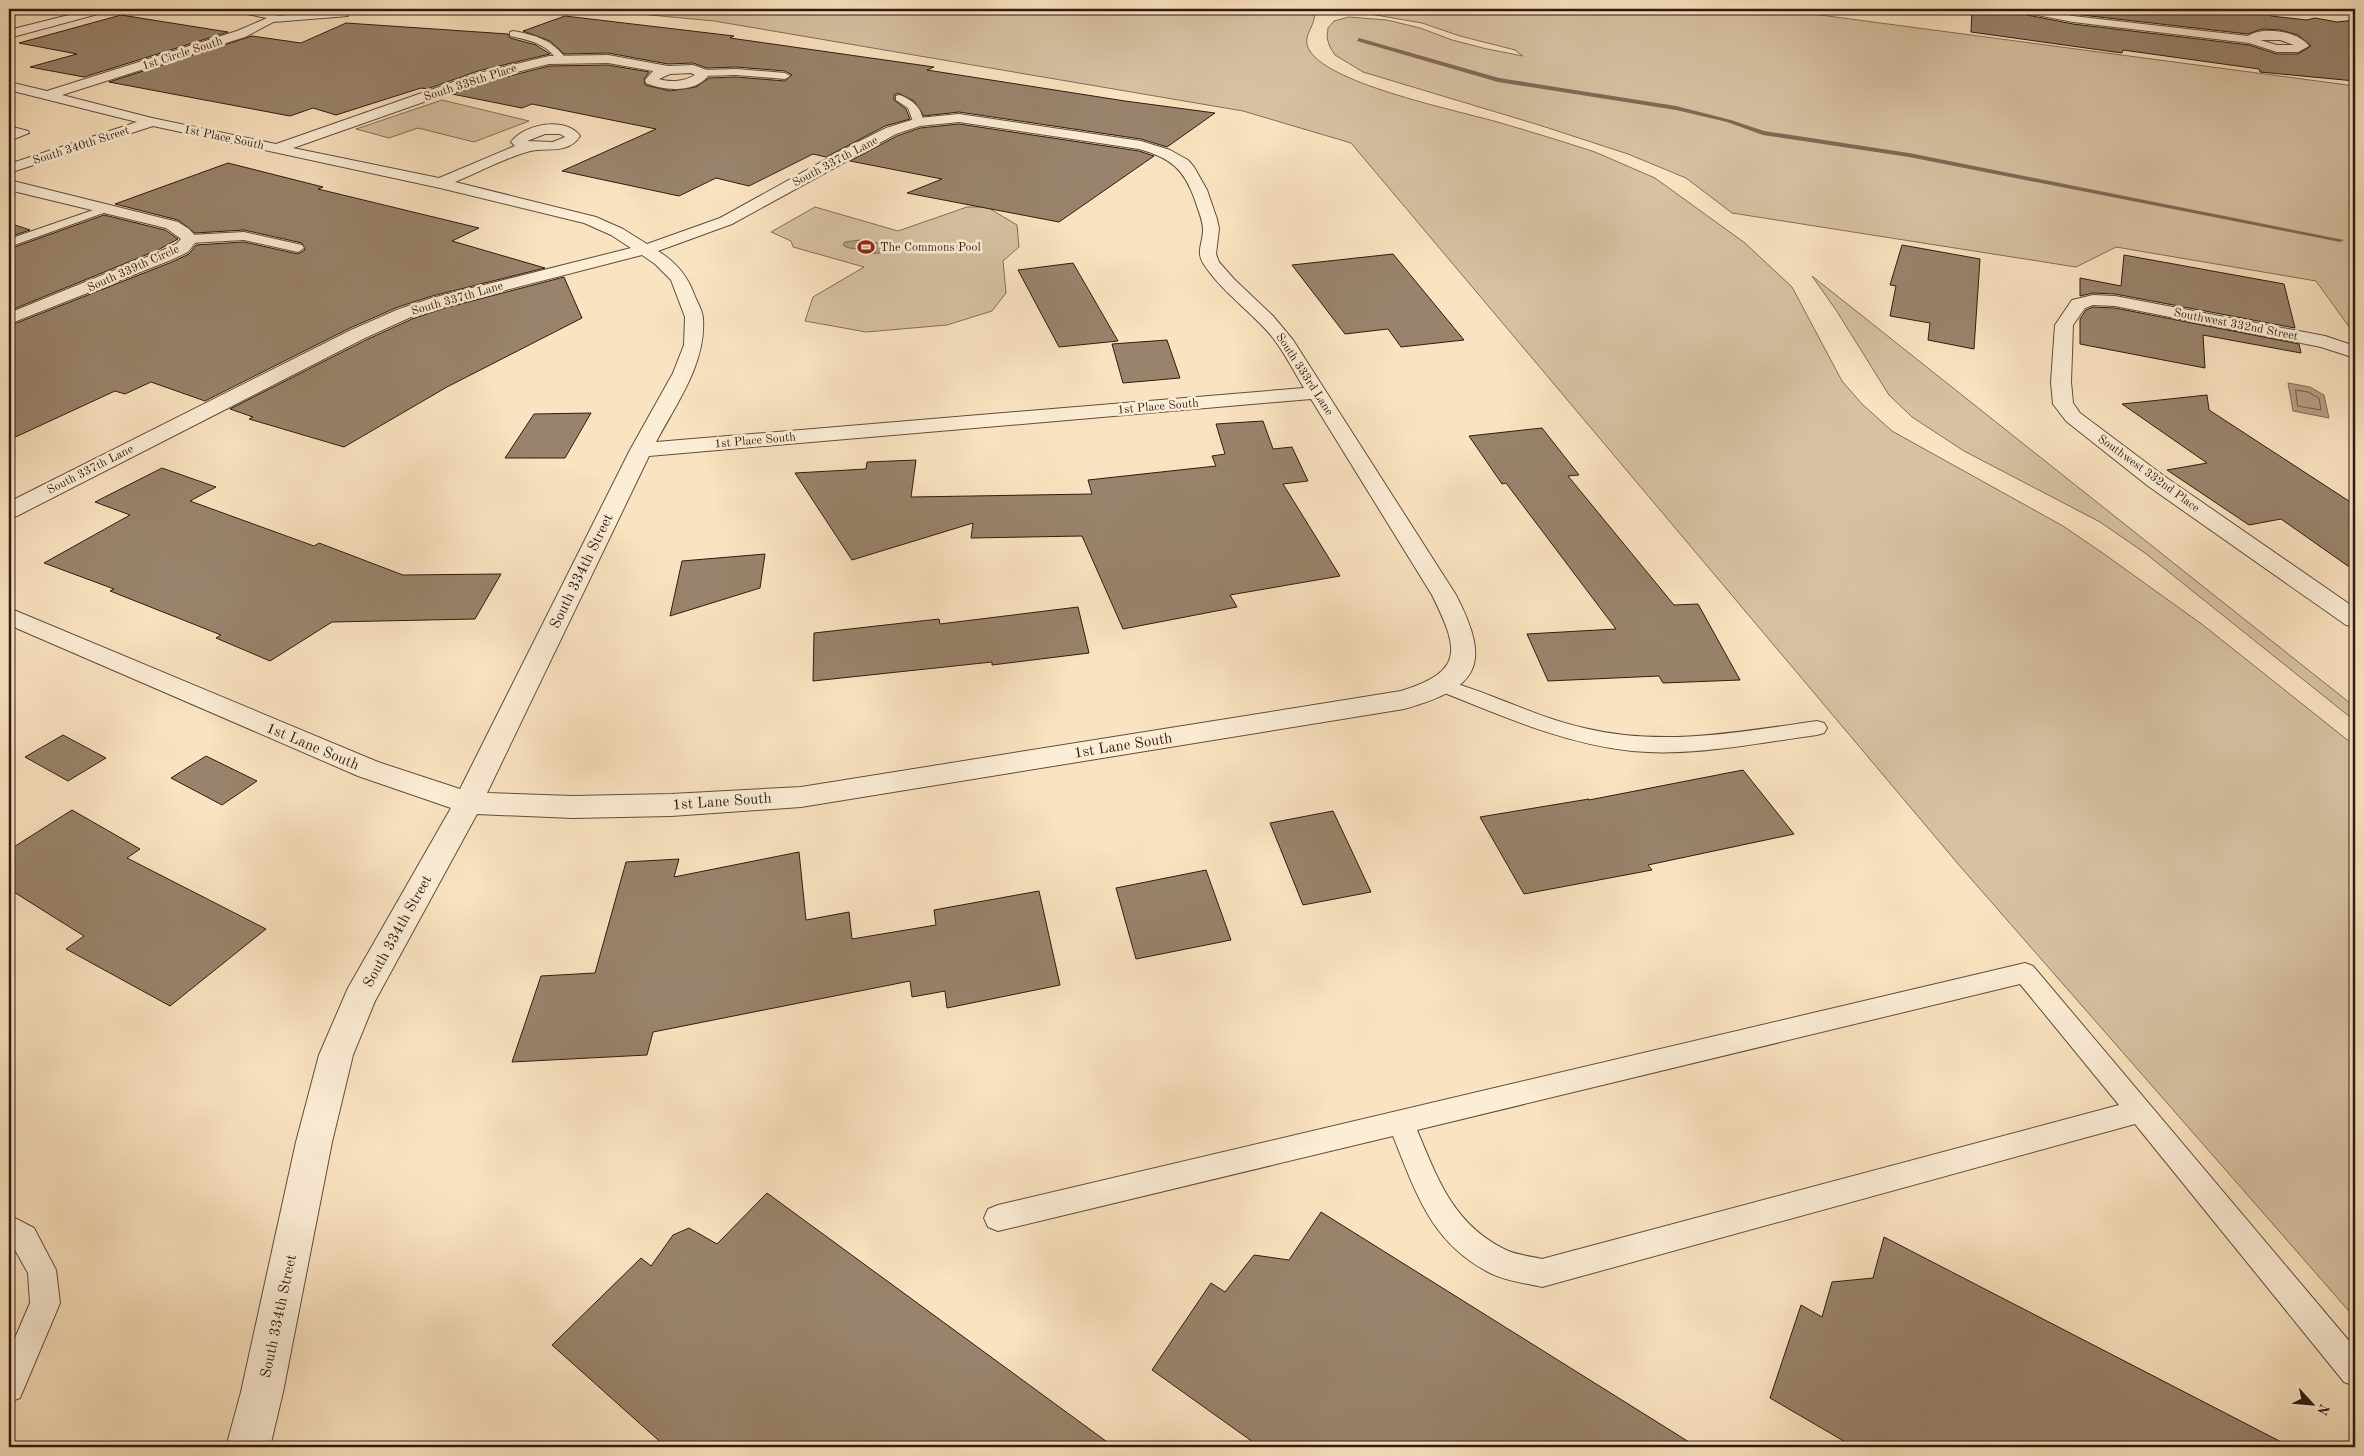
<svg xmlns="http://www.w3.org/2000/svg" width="2364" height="1456" font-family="'Old Standard TT',serif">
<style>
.green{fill:#d7c1a2;stroke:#836e59}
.water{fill:#b59f84;stroke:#7f6a56}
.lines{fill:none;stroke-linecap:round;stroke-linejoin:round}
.shore{stroke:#725d4a;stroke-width:1}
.stream{fill:#7f6a56;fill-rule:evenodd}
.building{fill:#99836c;stroke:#2f1b10}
.service-casing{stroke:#624d3c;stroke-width:2}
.minor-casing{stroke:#624d3c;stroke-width:2}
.service{fill:#fcedd6;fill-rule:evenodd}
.minor{fill:#fcedd6;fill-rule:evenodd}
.labels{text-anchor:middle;stroke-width:5;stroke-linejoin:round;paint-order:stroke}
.far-street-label{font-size:12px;fill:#2f1b10;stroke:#fcedd6}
.far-poi-label{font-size:12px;fill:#2f1b10;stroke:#fcedd6;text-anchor:start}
.street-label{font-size:15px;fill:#2f1b10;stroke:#fcedd6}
</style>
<rect width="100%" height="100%" fill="#fae3c0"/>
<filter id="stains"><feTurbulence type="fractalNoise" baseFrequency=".004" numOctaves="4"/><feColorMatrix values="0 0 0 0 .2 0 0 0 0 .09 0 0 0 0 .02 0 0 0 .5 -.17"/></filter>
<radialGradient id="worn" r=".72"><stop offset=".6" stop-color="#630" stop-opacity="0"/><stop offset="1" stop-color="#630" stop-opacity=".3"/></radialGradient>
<g class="green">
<path d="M587,9H1313C1320,24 1299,35 1310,51C1331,85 1460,111 1501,123C1532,132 1564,142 1595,152L1655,178L1745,243L1792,287L1842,381L1862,404L1892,431L2063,526L2104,554L2203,625L2355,746V1318L1959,865L1351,143L1243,111L714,21Z"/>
<polygon points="1341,9 1775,9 2355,86 2355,335 2316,281 2116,247 2076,267 1732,213 1686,178 1628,154 1539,125 1363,72 1335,55 1330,47 1327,38 1328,28 1334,21 1349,17 1387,20 1420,28 1452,40 1487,49 1523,56 1515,50 1460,36 1422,23"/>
<polygon points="442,100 529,121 474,142 418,128 389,138 356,129"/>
<polygon points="815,207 898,231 967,207 987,207 1017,225 1019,247 1003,261 1006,293 992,311 947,325 866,332 805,321 813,297 864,267 793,247 791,241 771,232"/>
<polygon points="1812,276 2355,707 2355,721 2145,553 2100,522 1964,451 1912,417 1889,395 1836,310"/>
</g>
<g class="water">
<path d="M860,240L884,244L888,248C877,258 870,251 858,249C852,248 848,249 843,245L845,242Z"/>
<polygon points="2288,383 2310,387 2324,395 2329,418 2293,411"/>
</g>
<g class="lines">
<polygon class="shore" points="2296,390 2308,392 2319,398 2321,410 2298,406"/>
<g class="stream">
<polygon points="1177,9 1191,9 1192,10 1189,12"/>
<polygon points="1359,38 1499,78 1676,106 1731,120 1764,131 1909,153 2344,240 2340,242 1909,157 1763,135 1727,122 1676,110 1498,82 1357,41"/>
</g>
</g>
<g class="building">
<polygon points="1972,9 2014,9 2022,14 2073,24 2249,45 2277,54 2298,54 2311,46 2298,35 2280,30 2262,29 2248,34 2073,14 2046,9 2268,9 2271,16 2307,20 2315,18 2337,22 2355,20 2355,81 2260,72 2259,69 2123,50 2122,53 1971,32"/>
<polygon points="121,15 228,32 84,77 30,67 77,54 19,43"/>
<polygon points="565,16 734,36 730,38 934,67 927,70 1125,101 1215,113 1167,147 1141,139 959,112 924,116 914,101 898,93 894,95 894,100 906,109 910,119 885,126 826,157 813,154 749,186 716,178 679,196 562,171 656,129 532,104 522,108 452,94 490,81 549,66 608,65 649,72 644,79 645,85 670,91 696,87 709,78 736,77 785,81 792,75 785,71 736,67 707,68 693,63 668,64 608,53 564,54 550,41 523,31"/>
<polygon points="346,23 508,34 510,38 536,45 550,54 478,71 427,89 421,88 336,115 313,108 290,116 109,82 252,36 301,43"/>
<polygon points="959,124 1139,151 1154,156 1059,222 907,193 942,179 850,161 897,136 920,128"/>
<polygon points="228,163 323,187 318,189 479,228 452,241 545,268 432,296 398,307 350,328 205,401 151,382 125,394 115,391 9,440 9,326 172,262 189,254 196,245 244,242 298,254 305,250 302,243 244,230 195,233 178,220 115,204"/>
<polygon points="104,215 165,230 178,239 158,250 9,311 9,249"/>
<polygon points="9,223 30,230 9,237"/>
<polygon points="1902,245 1980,259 1974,349 1928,340 1930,323 1890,316 1896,286 1890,285"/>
<polygon points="1393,254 1464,340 1401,347 1388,329 1345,334 1292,265"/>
<polygon points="2124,255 2284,284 2295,328 2115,294 2093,293 2080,296 2080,278 2121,286"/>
<polygon points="1073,263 1118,341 1059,347 1018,270"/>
<polygon points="564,277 582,318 447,387 344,447 249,419 253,417 230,409 366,340 412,319 445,308"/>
<polygon points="2093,307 2115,308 2299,344 2301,353 2203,335 2205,368 2080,344 2080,319 2086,310"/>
<polygon points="1167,340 1180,378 1123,383 1112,344"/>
<polygon points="2207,395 2209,410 2355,505 2355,571 2281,519 2249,525 2167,470 2207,463 2122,404"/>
<polygon points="591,413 565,458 505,458 534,414"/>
<polygon points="1263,421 1273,449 1292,447 1308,481 1283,484 1340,576 1230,595 1237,607 1123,629 1082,536 971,538 973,523 852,560 795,473 866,469 867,462 916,460 911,497 1092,494 1088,480 1216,466 1212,456 1225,454 1216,424"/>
<polygon points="1542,428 1579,475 1568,476 1674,605 1698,604 1740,680 1663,683 1659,676 1548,681 1527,634 1616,629 1506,483 1502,484 1469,436"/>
<polygon points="162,468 216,487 190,501 314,546 319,543 403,575 501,574 475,619 332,622 270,661 216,638 221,635 110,591 114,589 44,563 130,515 95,502"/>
<polygon points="765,554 760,588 670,616 682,561"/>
<polygon points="1078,607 1089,653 992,665 992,662 813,681 814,633 939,619 940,624"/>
<polygon points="63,735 106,758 68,781 25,757"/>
<polygon points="206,756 257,781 222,805 171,778"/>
<polygon points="1743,770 1794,834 1648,865 1652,870 1524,894 1480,817 1589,799 1589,800"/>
<polygon points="72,810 140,849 127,858 266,929 170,1006 66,949 84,936 9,889 9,850"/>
<polygon points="1333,811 1371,892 1303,905 1270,823"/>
<polygon points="799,852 806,920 849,912 852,939 936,925 934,910 1039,891 1060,985 947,1008 945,991 912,997 910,981 653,1032 647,1055 512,1062 541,976 595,973 626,862 679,859 674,877"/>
<polygon points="1206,870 1231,940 1136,959 1116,888"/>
<polygon points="767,1193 1114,1447 666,1447 552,1345 641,1258 651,1266 673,1235 689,1228 717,1244"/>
<polygon points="1321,1212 1697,1447 1260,1447 1152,1370 1211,1283 1225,1292 1254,1255 1289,1260"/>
<polygon points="1884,1237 2291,1447 1854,1447 1770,1398 1801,1305 1822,1317 1832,1282 1873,1278"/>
</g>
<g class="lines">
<g class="service-casing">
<g id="service">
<polygon points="345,11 348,12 348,16 273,22 269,19 273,16"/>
<path d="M513,31C535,35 553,40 566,59L558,61C546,43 529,40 510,36V32Z"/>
<polygon points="736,69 785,73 790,76 785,79 736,75 702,76 697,73 702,70"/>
<path d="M899,95C912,99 925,110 922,124H914L908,108L896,100V96Z"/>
<polygon points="9,126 28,131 29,133 9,141 9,135 13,133 9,132"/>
<polygon points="105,206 111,209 109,211 9,247 9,239"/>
<polygon points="244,232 302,245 304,248 298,252 244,240 190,243 184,239 190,235"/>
<path d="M1444,680C1492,693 1535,717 1584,728C1662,747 1739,732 1817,721L1824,723L1827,728L1824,733L1817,735C1756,743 1694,757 1632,751C1564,744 1500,715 1437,690L1434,686L1437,682Z"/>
<path d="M2025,963L2033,966L2355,1348V1386L2344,1382L2135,1124L1542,1287C1525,1283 1506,1281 1490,1273C1431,1243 1416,1193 1393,1136L998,1231L988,1227L984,1218L988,1209L998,1205ZM2020,984L2119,1105L1542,1259C1530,1256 1515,1255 1504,1249C1453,1223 1438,1180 1417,1130Z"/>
<polygon points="9,1215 34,1228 56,1270 60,1303 20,1398 9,1402 9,1352 30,1303 28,1273 14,1248 9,1244"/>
</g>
</g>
<g class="minor-casing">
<g id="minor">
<polygon points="93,9 111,9 109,11 9,38 9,30"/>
<path d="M231,9L271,11L275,12L279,19L245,37L62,95L152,118L276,144L479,73L549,56L608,55L668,66L693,65L707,70L708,76C695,93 664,91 646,83L645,80L653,71L608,63L549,64L489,79L293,148L439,178L515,146L511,142C524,124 566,116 580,136C567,156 545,146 527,152C503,159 479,172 455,182L596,217L623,229L647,244L720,218L852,145L886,128L918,118L959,114L1141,141L1170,150L1188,160L1194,167L1207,190L1217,219L1219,229L1216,254L1219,262L1234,279L1273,316L1293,340L1456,595C1492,665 1479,688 1404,709L801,807L671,816L573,818L477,814L375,1001L353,1055L332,1142L283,1392L270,1447H226L241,1392L296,1142L319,1055L348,988L451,808L358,776L9,625V608L378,762L460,789L630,450L673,373L684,345L685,317L671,280L655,264L642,255L444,306L411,317L365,338L17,516L9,518V502L351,330L399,309L432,298L631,248L611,235L584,223L440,188L153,126L9,173V164L137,122L9,90V82L47,91L237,31L267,18L237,12ZM691,73L695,75C685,81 671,83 659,79L670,74ZM959,122L1139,149C1171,158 1184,169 1195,200C1198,210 1203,220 1203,230C1203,242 1196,252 1203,263C1221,291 1248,309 1269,333C1283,349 1293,370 1304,388L656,442C676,404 706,364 703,319C703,311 697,302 694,294C687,275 676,262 658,251L732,224L896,134L920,126ZM545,134H560L565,137L553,142L527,141ZM1311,399L1432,595C1458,648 1466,671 1401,691L801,787L671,794L573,796L487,793L649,456Z"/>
<path d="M2016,9H2038L2073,16L2248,36C2263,26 2298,31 2309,46L2298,52H2277L2249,43L2073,22L2022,12ZM2260,40H2280L2294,45H2277Z"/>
<polygon points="9,180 178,222 189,229 198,239 188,252 171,260 9,324 9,313 159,252 176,244 181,239 166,228 9,190"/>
<polygon points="2093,295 2115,296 2325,336 2355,346 2355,358 2321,347 2115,306 2093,305 2085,308 2073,325 2071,382 2073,403 2080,413 2164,476 2355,608 2355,627 2346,625 2148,486 2066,421 2053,404 2051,382 2055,325 2072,300"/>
</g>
</g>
<use href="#service" class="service"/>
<use href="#minor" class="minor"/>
</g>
<defs>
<g id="stadium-bare" transform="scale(1.35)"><path d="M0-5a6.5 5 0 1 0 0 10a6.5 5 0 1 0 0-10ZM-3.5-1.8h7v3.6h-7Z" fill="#8f2418" stroke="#fcedd6" stroke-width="2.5" paint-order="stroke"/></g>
</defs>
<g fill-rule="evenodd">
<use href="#stadium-bare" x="866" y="247"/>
</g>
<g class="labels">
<g class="far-street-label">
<text transform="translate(182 53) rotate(-18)" y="4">1st Circle South</text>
<text transform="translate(470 82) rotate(-18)" y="4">South 338th Place</text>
<text transform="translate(224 137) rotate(12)" y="4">1st Place South</text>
<text transform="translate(81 145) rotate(-18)" y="4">South 340th Street</text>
<text transform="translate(835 161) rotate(-28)" y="4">South 337th Lane</text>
<text transform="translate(133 268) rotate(-24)" y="4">South 339th Circle</text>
<text transform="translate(457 298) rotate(-16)" y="4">South 337th Lane</text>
<text transform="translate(2236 324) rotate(11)" y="4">Southwest 332nd Street</text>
<text transform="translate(1305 374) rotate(57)" y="4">South 333rd Lane</text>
<text transform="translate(1158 406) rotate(-5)" y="4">1st Place South</text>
<text transform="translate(755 440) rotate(-5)" y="4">1st Place South</text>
<text transform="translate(90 469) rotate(-27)" y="4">South 337th Lane</text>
<text transform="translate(2149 473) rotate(36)" y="4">Southwest 332nd Place</text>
</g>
<g class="far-poi-label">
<text x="880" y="251">The Commons Pool</text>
</g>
<g class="street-label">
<text transform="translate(581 571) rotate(-64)" y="5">South 334th Street</text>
<text transform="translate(1123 745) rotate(-9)" y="5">1st Lane South</text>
<text transform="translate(313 746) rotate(23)" y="5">1st Lane South</text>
<text transform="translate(722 801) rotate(-4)" y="5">1st Lane South</text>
<text transform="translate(397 931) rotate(-61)" y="5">South 334th Street</text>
<text transform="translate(278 1316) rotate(-78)" y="5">South 334th Street</text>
</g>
</g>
<rect width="2364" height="1456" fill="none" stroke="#fae3c0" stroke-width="30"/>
<rect x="10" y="10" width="2344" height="1436" fill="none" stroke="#2f1b10" stroke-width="2.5"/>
<rect x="15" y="15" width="2334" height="1426" fill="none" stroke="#2f1b10"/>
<g transform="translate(2312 1404) rotate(116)" stroke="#fcedd6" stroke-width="4" paint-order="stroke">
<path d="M0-4L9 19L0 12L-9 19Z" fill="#2f1b10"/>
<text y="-8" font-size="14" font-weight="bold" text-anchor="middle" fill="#2f1b10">N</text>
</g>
<rect width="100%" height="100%" filter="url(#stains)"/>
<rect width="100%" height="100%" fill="url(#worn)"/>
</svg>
